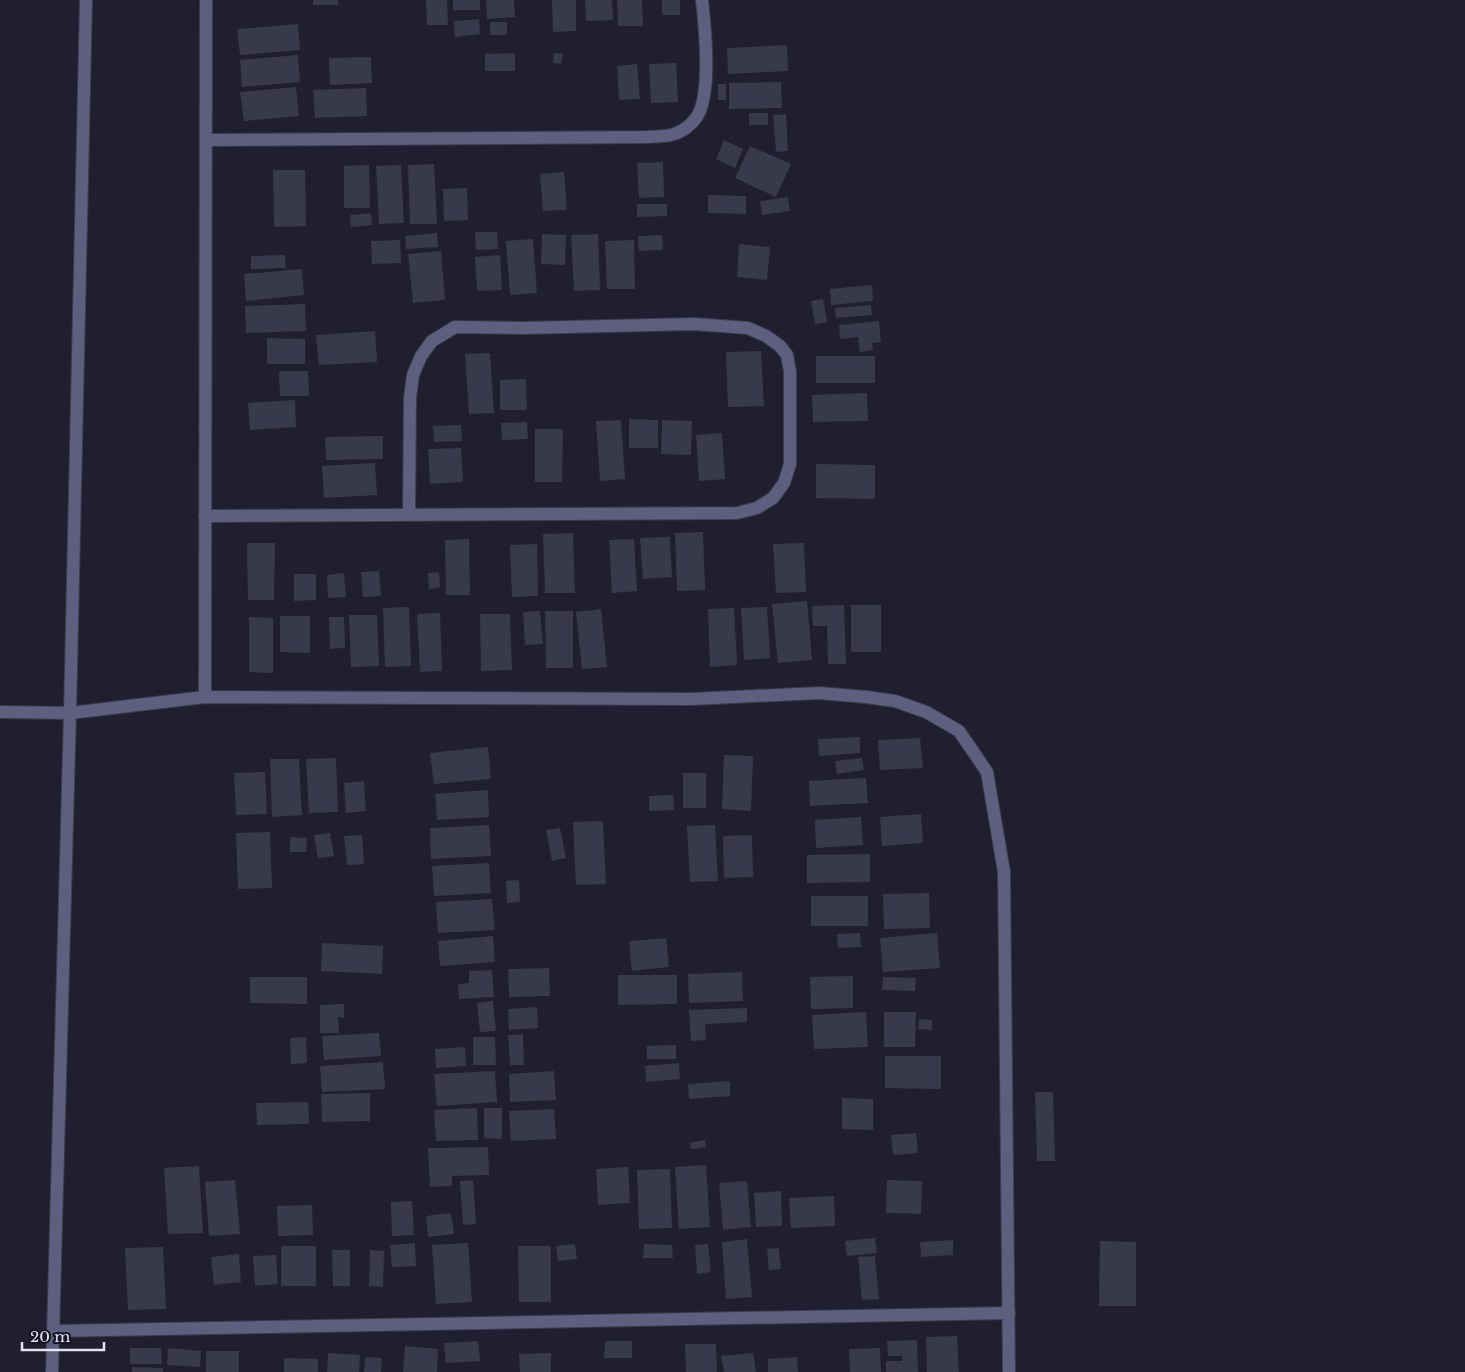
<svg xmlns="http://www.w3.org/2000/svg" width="1465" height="1372" font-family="'Libre Baskerville',serif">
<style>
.building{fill:#38394a}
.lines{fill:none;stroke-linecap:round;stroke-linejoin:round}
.minor-casing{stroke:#3b3b4a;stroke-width:14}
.minor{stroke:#5e5e7e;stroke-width:12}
</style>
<rect width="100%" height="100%" fill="#1f1f2f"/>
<g class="building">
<rect x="313" y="0" width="25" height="5"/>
<polygon points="426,0 447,0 448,25 427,25"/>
<rect x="453" y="0" width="27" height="10"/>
<polygon points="486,0 514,0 515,17 487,19"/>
<polygon points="552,0 576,0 576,31 553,32"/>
<polygon points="585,0 612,0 613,20 586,21"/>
<polygon points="617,0 642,0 643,26 618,26"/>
<rect x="662" y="0" width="18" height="15"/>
<polygon points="479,19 480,34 455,37 454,21"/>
<rect x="490" y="22" width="17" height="13"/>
<polygon points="298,24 300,50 240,55 237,29"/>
<polygon points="787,45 788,71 728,74 727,48"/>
<polygon points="515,53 515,71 485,71 485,54"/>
<polygon points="554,53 563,54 561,64 553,63"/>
<polygon points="298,55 300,82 242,87 240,60"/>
<polygon points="371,57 372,83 330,85 329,58"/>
<polygon points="676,63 678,102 651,103 649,64"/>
<polygon points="637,64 640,99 619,100 617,66"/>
<polygon points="781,82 782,108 729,109 729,83"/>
<rect x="718" y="84" width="8" height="16"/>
<polygon points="296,87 299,116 244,121 240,92"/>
<polygon points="366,88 367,116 315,118 313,90"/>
<rect x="749" y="113" width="19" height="12"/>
<polygon points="786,114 788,151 776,152 773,115"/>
<polygon points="724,140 743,149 735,168 716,159"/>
<polygon points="750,146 791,164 776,197 735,178"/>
<polygon points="663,162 664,197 639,198 637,163"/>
<polygon points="434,164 437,224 410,224 408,165"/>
<polygon points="369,165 370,208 344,208 344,166"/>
<polygon points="401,165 404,223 379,224 376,166"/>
<polygon points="273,170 305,170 306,226 274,227"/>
<polygon points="564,172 567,210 543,211 540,174"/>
<polygon points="467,188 468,220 444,221 443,189"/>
<polygon points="708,195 746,196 746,214 708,213"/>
<polygon points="788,197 790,211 762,215 760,201"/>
<polygon points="637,204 667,204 667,216 637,217"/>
<polygon points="371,213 372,225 351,227 350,215"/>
<polygon points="475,232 497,232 498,249 476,250"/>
<polygon points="437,233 438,247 406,249 405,236"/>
<polygon points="542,234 566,235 565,265 541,264"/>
<polygon points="598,234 600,290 574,291 571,235"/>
<polygon points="662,235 663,250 639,251 638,236"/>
<polygon points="533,239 537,293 510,295 506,241"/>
<polygon points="400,240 401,263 372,264 371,241"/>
<polygon points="634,240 635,289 607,289 605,241"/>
<polygon points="739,244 770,247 767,280 737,277"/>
<polygon points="441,251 445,300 413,303 408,254"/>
<polygon points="285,255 286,268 251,269 251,256"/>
<polygon points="500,255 502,290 477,291 475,257"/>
<polygon points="302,269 304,295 246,301 244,274"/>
<polygon points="872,285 873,301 831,305 830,289"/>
<polygon points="823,299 827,322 815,324 811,301"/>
<polygon points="305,304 306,331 246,333 245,306"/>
<polygon points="871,305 872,315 836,318 835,308"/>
<polygon points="879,321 881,342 872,343 873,350 860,352 858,337 840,339 839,325"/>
<polygon points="375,331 377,362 319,365 316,335"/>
<polygon points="267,338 305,339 305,364 267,364"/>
<polygon points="761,351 764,406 728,407 726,352"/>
<polygon points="490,353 494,413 469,414 465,354"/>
<rect x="816" y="356" width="59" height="27"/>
<polygon points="279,371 308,371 309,396 280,396"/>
<polygon points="526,379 527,410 500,410 500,380"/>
<polygon points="867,393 868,421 813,422 812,395"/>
<polygon points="295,400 296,427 250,430 248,403"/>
<polygon points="629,419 658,420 658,448 629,448"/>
<polygon points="621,420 625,479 600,481 596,421"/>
<polygon points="662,420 692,421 691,455 661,454"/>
<polygon points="527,422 528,439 502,440 501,423"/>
<polygon points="461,425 462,441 434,442 433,426"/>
<polygon points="535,429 563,429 562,482 535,482"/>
<polygon points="722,433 725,479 699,481 696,435"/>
<polygon points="383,436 383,459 326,460 325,437"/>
<polygon points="461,448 463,482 430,484 428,449"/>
<polygon points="375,463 377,495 324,498 322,466"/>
<polygon points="816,464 875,465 875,499 816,498"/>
<polygon points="703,532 705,590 677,591 675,533"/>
<polygon points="573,533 575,593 545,593 543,534"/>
<polygon points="670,537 672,577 643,579 640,538"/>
<polygon points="469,539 470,595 446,595 445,540"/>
<polygon points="634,539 637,591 612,593 609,540"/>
<polygon points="247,543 275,543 274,600 248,600"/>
<polygon points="804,543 806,592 776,593 773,544"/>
<polygon points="537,544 538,596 512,597 510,545"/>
<polygon points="379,571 381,596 363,597 361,572"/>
<polygon points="439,572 440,587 429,589 428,573"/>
<polygon points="344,573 346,597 328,598 327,575"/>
<polygon points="294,574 316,574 316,600 294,601"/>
<polygon points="807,601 812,660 778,663 772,604"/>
<polygon points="844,605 846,664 828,664 827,626 813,626 812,606"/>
<rect x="851" y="605" width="30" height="47"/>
<polygon points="409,607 411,666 385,667 383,608"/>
<polygon points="767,607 770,658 744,660 741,608"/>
<polygon points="734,608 737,665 710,667 708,609"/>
<polygon points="601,609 607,667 582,669 576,612"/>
<polygon points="540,611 543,644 525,645 523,612"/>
<polygon points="545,611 573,611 573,668 546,668"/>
<polygon points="440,613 442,671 420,672 417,614"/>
<polygon points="480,614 510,614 512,670 481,671"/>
<polygon points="349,615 377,615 379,666 351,667"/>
<polygon points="280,616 310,616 310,653 280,652"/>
<polygon points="249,617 273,618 273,673 249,672"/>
<polygon points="329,617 344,617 345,648 330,649"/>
<polygon points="860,737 860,753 819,756 818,739"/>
<polygon points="920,738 923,768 880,770 878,740"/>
<polygon points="488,747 491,779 434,784 430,753"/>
<polygon points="724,755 753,756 751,811 722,809"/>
<polygon points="336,758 338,812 309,813 306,759"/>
<polygon points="862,758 864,770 837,774 835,761"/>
<polygon points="270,759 299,759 302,815 272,817"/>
<polygon points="265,772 267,814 236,815 234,773"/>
<rect x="683" y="773" width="23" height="35"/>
<polygon points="866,778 868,803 810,806 809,781"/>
<polygon points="364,781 366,811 346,813 344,783"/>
<polygon points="488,790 489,817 437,820 435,794"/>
<polygon points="673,795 674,810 649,811 649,796"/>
<polygon points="921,814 923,843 882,846 880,817"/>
<polygon points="861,817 863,845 816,848 815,820"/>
<polygon points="603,821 606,884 576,885 573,822"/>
<polygon points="489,825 491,856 431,859 430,828"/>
<polygon points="715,825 718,881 690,882 687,826"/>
<polygon points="560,828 566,858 552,861 546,830"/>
<polygon points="270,832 272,888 238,889 236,833"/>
<polygon points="330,833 334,856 318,858 314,835"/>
<polygon points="362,835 364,864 347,865 344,836"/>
<polygon points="752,835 753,877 724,878 723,836"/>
<polygon points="290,837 307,838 306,852 290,852"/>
<polygon points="870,854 870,882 807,883 807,855"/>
<polygon points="489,863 491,893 434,896 432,866"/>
<polygon points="519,880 520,902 507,903 506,881"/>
<polygon points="929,893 930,928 884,929 883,894"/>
<rect x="811" y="896" width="57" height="30"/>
<polygon points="492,899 495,930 438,933 436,902"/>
<polygon points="860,933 861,947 838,948 837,934"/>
<polygon points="937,933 940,968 883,972 880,938"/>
<polygon points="493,936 495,962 440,966 438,941"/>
<polygon points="666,938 669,967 632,971 629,941"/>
<polygon points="322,943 383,946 382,974 321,971"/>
<polygon points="549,968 550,996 509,997 508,969"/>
<polygon points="492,970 494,997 459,999 458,984 469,983 469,971"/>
<polygon points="742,972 743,1001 689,1003 688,974"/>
<polygon points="618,975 677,975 677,1004 618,1005"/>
<polygon points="853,976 853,1008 811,1009 810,977"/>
<polygon points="250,977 307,977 307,1004 250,1003"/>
<polygon points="883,977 916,978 915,991 882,990"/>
<polygon points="493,1001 496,1031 480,1032 477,1003"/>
<polygon points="344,1004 344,1018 338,1017 339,1033 320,1033 320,1005"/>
<polygon points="537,1007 538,1028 509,1030 508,1009"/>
<polygon points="747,1008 747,1022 705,1024 706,1040 691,1041 689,1010"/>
<polygon points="866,1012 868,1047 814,1049 812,1015"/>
<polygon points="884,1012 916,1012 915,1047 884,1047"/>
<polygon points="919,1019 932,1020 932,1030 918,1029"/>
<polygon points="379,1033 381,1056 324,1060 322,1036"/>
<polygon points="523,1034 524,1065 510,1065 508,1035"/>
<polygon points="306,1037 307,1063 291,1064 290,1038"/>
<polygon points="473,1037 495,1037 496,1065 473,1065"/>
<polygon points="676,1045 676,1059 647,1059 647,1046"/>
<polygon points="465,1047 466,1066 436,1068 435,1049"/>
<polygon points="885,1056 941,1056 941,1089 885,1088"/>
<polygon points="383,1062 385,1089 322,1092 320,1066"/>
<polygon points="679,1063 680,1079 646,1082 645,1066"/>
<polygon points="495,1071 497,1102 437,1106 434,1074"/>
<polygon points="554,1071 556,1100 510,1102 509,1074"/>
<polygon points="730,1081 730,1096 689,1099 688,1084"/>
<polygon points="1035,1092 1053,1092 1055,1161 1037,1161"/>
<polygon points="370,1093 370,1121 322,1122 321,1094"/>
<polygon points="842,1098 873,1099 873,1130 842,1129"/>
<polygon points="308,1102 309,1124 257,1125 256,1103"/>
<polygon points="477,1108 478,1140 436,1141 434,1110"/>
<polygon points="484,1108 502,1108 502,1139 484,1138"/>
<polygon points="554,1109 556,1139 511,1141 509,1111"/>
<polygon points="916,1133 918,1153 893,1155 891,1135"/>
<polygon points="705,1140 706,1147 691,1149 690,1143"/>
<polygon points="488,1147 489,1175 452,1176 452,1186 430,1187 428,1148"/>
<polygon points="706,1165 710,1227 679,1229 675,1167"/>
<polygon points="199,1166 203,1233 168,1234 164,1168"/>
<polygon points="628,1167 630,1203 598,1205 596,1169"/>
<polygon points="670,1169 672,1228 639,1229 637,1170"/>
<polygon points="235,1180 240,1234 209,1236 205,1182"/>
<polygon points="473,1180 476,1224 463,1225 460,1181"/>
<polygon points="887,1180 922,1181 921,1214 886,1213"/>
<polygon points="747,1181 751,1227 723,1230 719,1183"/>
<polygon points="781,1191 782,1226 756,1227 754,1193"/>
<polygon points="834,1196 835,1226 791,1228 789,1198"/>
<polygon points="412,1201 414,1235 392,1236 391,1202"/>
<polygon points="312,1205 313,1235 278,1236 277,1206"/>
<polygon points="451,1213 454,1234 428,1237 426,1216"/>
<polygon points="875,1238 877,1253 847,1256 845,1241"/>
<polygon points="747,1239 752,1297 726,1299 722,1242"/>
<polygon points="953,1240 953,1255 921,1257 920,1242"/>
<polygon points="1100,1241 1136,1242 1136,1306 1099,1306"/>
<polygon points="415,1243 416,1266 392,1267 390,1245"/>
<polygon points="468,1243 472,1302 436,1304 432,1245"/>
<polygon points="575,1244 577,1259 558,1261 556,1246"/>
<polygon points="644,1244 672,1245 673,1258 643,1258"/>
<polygon points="708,1244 711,1272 697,1274 695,1245"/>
<rect x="281" y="1246" width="35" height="40"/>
<polygon points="518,1246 551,1246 551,1302 519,1302"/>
<polygon points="163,1247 166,1309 128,1310 125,1248"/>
<polygon points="779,1248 781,1269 769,1270 767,1249"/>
<polygon points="332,1250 350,1250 350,1286 333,1286"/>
<polygon points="370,1250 384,1251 383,1287 369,1286"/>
<polygon points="239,1254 241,1282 214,1285 211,1257"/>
<polygon points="276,1255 278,1284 255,1286 253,1256"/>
<polygon points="875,1256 879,1299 862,1300 858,1257"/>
<polygon points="957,1336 959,1372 927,1372 926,1337"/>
<polygon points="917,1340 918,1372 886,1372 886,1361 902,1361 902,1356 888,1356 887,1341"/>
<polygon points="478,1341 480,1361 446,1363 444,1343"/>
<polygon points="605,1341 632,1341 632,1358 604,1358"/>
<polygon points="685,1344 716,1344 717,1372 686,1372"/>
<polygon points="405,1346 438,1349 437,1372 403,1372"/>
<polygon points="130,1348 161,1348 162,1364 130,1364"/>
<polygon points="168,1348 201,1351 200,1367 167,1365"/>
<polygon points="880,1348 881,1372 850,1372 849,1349"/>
<rect x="206" y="1351" width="33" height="21"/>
<polygon points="328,1353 360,1355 359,1372 327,1372"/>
<polygon points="551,1353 551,1372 520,1372 519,1354"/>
<polygon points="753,1353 756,1372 724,1372 721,1356"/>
<polygon points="365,1357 382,1358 381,1372 364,1372"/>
<polygon points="797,1357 798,1372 768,1372 768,1359"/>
<polygon points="284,1358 318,1359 318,1372 284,1372"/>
<polygon points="132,1367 163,1368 163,1372 132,1372"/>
</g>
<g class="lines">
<g class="minor-casing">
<g id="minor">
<path d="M206,140L647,137C656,136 666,137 674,134C682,132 691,125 696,118C712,97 705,26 702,0"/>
<polyline points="205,516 737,513 757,508 773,498 784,483 790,464 790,371 787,355 780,346 766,336 748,328 694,324 523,328 455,327 432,341 421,356 413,375 410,398 409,515"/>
<polyline points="205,697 206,0"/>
<polyline points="0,712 70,713 205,697 692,699 819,693 866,697 895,701 926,712 959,731 987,772 1004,872 1009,1372"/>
<polyline points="53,1331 1009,1313"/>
<polyline points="52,1372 70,713 86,0"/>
</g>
</g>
<use href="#minor" class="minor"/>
</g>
<path d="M22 1342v8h82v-8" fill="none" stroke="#e4e4f0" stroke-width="2.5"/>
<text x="30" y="1342" font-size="15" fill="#e4e4f0" stroke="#161625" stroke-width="4" paint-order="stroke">20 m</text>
</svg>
